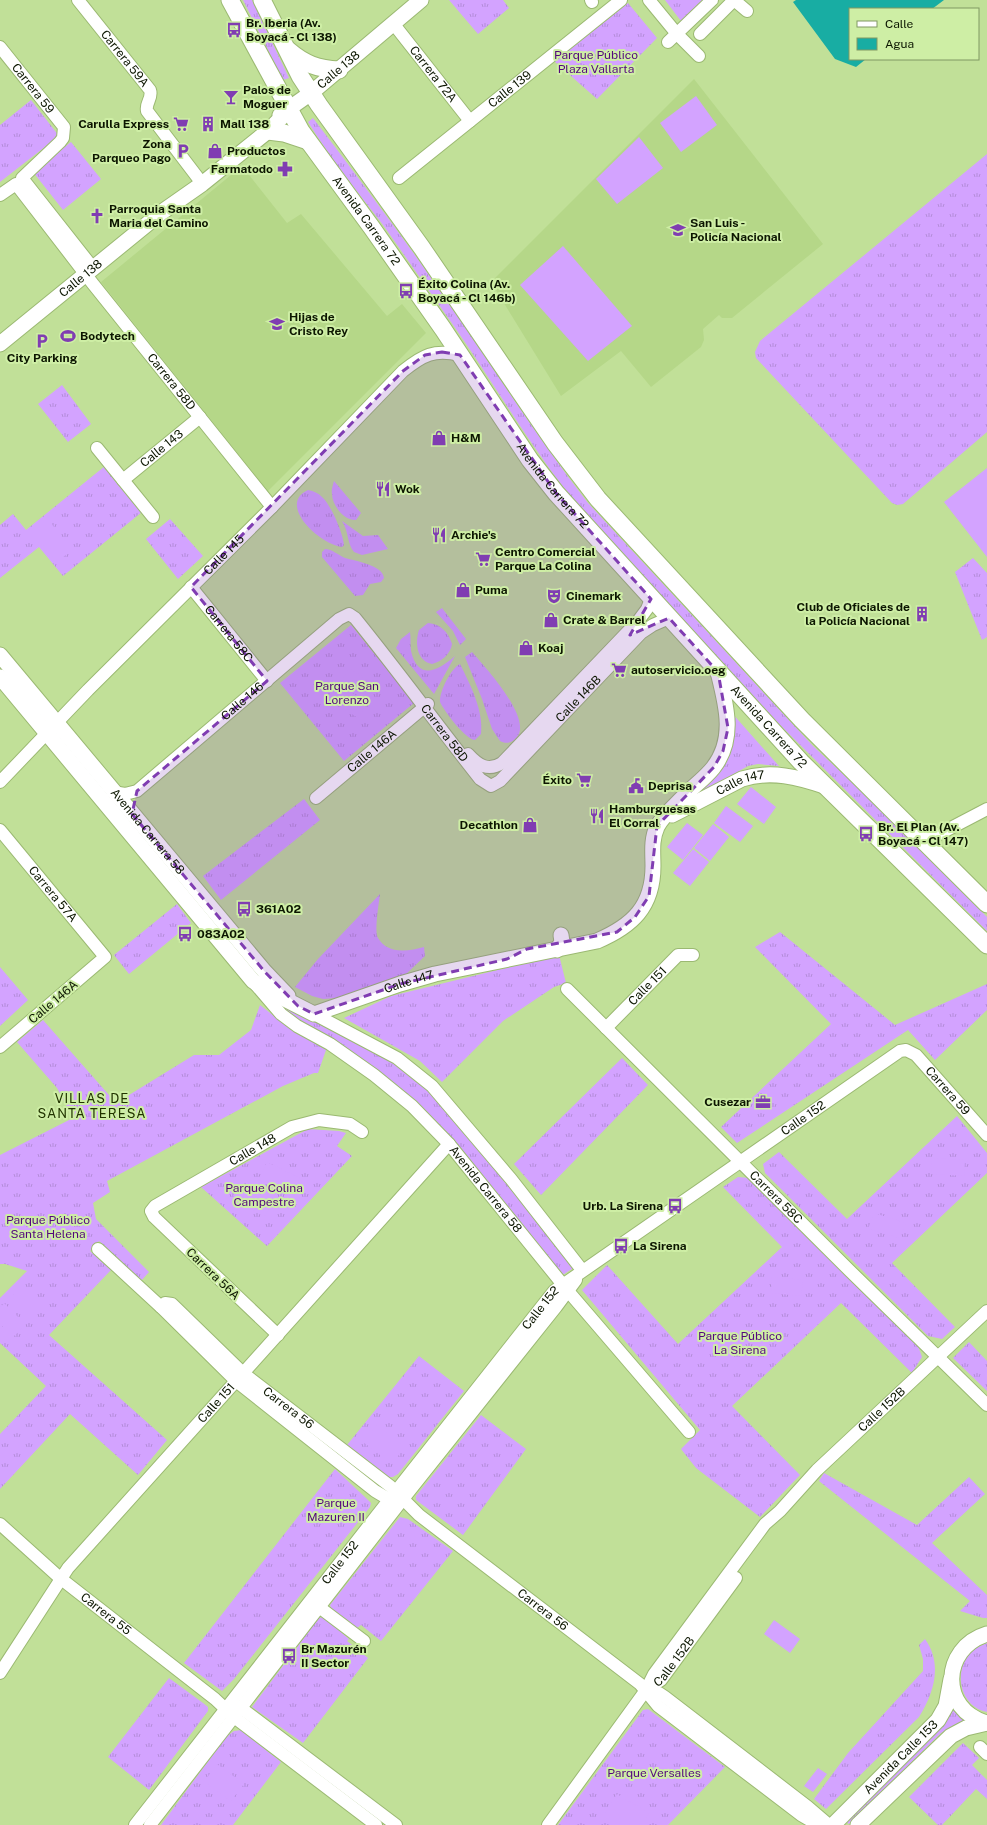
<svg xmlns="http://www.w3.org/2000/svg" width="987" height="1825" font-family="'Public Sans',sans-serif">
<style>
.built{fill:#b5d788}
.grass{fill:url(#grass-tufts)}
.pitch{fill:#d3a3ff}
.water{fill:#18ada3}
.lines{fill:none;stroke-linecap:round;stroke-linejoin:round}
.minor-casing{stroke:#9bb972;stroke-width:14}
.major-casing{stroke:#9bb972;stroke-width:17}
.highway-casing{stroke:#9bb972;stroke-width:19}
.minor{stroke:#fff;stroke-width:12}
.major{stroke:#fff;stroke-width:15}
.highway{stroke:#fff;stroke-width:17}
.marked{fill:#803db2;fill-opacity:0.2;stroke:#803db2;stroke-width:3;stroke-dasharray:8 5;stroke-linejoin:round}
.labels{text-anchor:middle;stroke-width:4;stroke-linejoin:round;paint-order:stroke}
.poi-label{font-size:12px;font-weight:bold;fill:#0c1600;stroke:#ceeea5;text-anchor:start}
.park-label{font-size:12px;fill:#53067d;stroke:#ceeea5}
.street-label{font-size:12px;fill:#0c1600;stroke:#ceeea5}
.neighbourhood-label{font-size:13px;letter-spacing:1px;fill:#223400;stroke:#ceeea5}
</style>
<defs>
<pattern id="grass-tufts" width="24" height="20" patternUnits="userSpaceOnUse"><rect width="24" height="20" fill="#d3a3ff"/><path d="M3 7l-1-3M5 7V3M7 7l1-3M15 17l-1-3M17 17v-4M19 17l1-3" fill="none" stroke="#b48cd9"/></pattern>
</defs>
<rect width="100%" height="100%" fill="#c1e098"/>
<g class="built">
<polygon points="694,79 823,244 732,318 722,318 719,315 703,329 704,340 701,347 651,387 621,351 561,396 491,282"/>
<polygon points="242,166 287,223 301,214 387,316 402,304 426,333 268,491 101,282"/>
</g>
<g class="grass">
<polygon points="243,0 252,0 289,78 283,80"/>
<polygon points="449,0 503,0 509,8 478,34"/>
<polygon points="665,0 702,0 704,3 681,21"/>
<polygon points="628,3 657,38 597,99 554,61"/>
<polygon points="31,100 59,136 0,182 0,125"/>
<path d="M313,118C361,181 408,244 453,309C497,374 540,441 588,503L813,746L874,803L987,917V931L779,724L575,502C529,445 493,382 451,322C428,290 406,257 383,225C357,191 330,158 308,122Z"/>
<polygon points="71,142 101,179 63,210 33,172"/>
<polygon points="987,154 987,432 903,504 897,505 892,503 756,358 755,352 760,341"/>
<polygon points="62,385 91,424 68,442 38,404"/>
<polygon points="105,466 142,512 63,576 39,547 0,578 0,525 13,514 26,530"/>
<path d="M334,481L361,513L356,520C344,521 332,505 332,494C331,490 333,485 334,481Z"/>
<path d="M308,490C314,491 318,493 322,497C331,505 343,533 344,545L342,547C321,545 276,505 308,490Z"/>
<polygon points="170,519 203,556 178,579 146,539"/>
<path d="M342,521L363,536L378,535L388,549L362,555L354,552C347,544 349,532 342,521Z"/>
<path d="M325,549C332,549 338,555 345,558C355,561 383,565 384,578L381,582L370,584L363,595L355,596L322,557V552Z"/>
<polygon points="973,558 987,573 987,637 982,640 955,572"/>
<polygon points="442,608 466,639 460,645 453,631 436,612"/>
<path d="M428,623C441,624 448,632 452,644C450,655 442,661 432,664C416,661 415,642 419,630Z"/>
<polygon points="351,625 414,703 344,761 280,683"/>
<path d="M410,632C411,638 410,644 411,651C418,681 438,671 455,656L434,694L396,648L401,639Z"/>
<path d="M472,652C484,666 538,723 514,740C510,743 505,744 500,741L492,729L482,699L465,657Z"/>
<path d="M460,664C470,684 484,711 481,734L475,740C466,740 444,711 440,702C439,692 451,668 460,664Z"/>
<polygon points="731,712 779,766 758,764 748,766 685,802 711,779"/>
<polygon points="304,799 320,820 221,900 203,876"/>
<path d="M380,894C379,903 374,931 378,938C388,955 409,951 424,947L425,956L403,977L338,998L323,999L312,996L295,987L318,959Z"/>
<polygon points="177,904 191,923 129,974 114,955"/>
<polygon points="780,932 895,1025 987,984 987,1010 935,1060 908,1030 737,1143 721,1127 831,1024 755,947"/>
<polygon points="559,955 566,983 554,987 503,1021 442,1082 420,1061 344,1018 391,996"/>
<polygon points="0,967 28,1000 0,1026"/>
<polygon points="271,998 386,1056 415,1078 431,1093 466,1134 575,1267 561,1276 448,1141 298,1022"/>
<polygon points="260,1005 288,1027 326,1050 318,1073 314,1073 283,1086 107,1181 110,1192 93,1203 96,1219 149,1272 141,1281 99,1241 90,1251 111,1270 49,1335 167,1440 138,1475 70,1414 0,1489 0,1434 46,1386 0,1343 0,1298 27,1271 5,1264 0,1264 0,1155 73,1118 57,1088 17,1042 43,1020 116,1103 194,1055 219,1055 251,1030"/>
<polygon points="622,1058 648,1085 541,1195 514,1164"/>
<polygon points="957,1116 987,1153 987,1173 892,1263 955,1327 942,1339 928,1336 765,1173 763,1164 779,1152 847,1219"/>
<polygon points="308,1129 339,1131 346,1133 337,1146 352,1156 267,1246 201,1187"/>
<polygon points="738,1177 750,1178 918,1346 922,1357 912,1373 841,1303 732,1406 800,1475 760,1517 696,1468 681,1449 700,1430 582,1290 607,1265 678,1344 782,1247 723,1187"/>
<polygon points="969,1342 987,1361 987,1391 953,1358"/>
<polygon points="419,1356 464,1391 398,1474 393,1477 387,1477 347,1445"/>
<polygon points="481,1415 526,1449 463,1535 416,1500 416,1496"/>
<polygon points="335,1469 367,1499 371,1503 370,1507 234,1679 222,1691 184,1663"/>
<polygon points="824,1473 917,1525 969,1477 985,1494 932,1543 987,1595 987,1618 983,1618 960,1611 970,1601 819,1481"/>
<polygon points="400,1517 408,1519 453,1551 381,1641 361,1625 357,1628 331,1608 330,1605"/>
<polygon points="323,1617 349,1639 347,1641 368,1658 303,1743 252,1707 319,1618"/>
<path d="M925,1639C943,1664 934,1693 919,1717L826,1809L814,1799L848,1753L923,1671V1659L919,1645Z"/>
<path d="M987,1643V1712C961,1707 953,1674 969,1654C974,1648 980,1646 987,1643Z"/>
<polygon points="169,1678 203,1703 208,1707 208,1711 149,1790 108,1757"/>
<polygon points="951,1702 970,1720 956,1724 941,1733 849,1824 845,1821"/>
<polygon points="648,1709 725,1767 668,1825 558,1825 643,1710"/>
<polygon points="241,1730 281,1762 233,1825 161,1825 226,1737 234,1731"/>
<polygon points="963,1743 979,1758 972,1765 987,1780 987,1799 976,1789 942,1825 938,1825 909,1797"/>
</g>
<g class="pitch">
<polygon points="696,96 717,125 681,152 660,123"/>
<polygon points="639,137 663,168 617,204 596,179"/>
<polygon points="563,246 632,326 588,361 520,285"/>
<polygon points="987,468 987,557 944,502"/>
<polygon points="50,522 72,550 57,562 34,534"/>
<polygon points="349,668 375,685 367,698 341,682"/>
<polygon points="337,683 368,703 358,718 327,698"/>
<polygon points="751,787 776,807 764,824 737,804"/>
<polygon points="726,806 753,826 740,842 714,823"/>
<polygon points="687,823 703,835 683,860 667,847"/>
<polygon points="713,824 729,837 710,861 694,848"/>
<polygon points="693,849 709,862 690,886 673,873"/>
<polygon points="932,1158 965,1160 964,1176 931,1174"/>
<polygon points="267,1162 300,1178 291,1195 258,1180"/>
<polygon points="242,1182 273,1203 264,1217 233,1196"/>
<polygon points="874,1213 906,1223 900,1238 868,1229"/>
<polygon points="772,1277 803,1280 801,1296 771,1293"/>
<polygon points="19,1288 41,1309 28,1322 7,1301"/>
<polygon points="4,1303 26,1325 13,1337 0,1324 0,1308"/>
<polygon points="744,1334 745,1347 718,1349 717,1336"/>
<polygon points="377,1425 405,1447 392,1464 363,1442"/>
<polygon points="774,1620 800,1639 790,1653 764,1634"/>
<polygon points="217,1764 244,1784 231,1801 204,1782"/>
<polygon points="818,1768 827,1774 813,1792 804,1786"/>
<polygon points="617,1794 649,1813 642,1825 625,1825 605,1813"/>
</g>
<polygon class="water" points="796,0 944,0 932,9 850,9 850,59 866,59 856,67 835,59 793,2"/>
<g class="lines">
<g class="minor-casing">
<g id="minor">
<path id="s1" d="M78,0L150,90C153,98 145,103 147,111L198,178"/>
<polyline points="591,0 592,2"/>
<polyline points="649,0 677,34 699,56"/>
<polyline points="734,0 747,11"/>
<path id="s2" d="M396,27L470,121"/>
<polyline points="700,34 734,0"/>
<polyline points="668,42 712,0"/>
<path id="s3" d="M0,47L64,127L63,138L60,142L22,178L93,268"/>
<path id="s4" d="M399,178L621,0"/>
<path id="s5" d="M0,195L16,184L93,284L272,507"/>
<polyline points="97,448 153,517"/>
<path id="s6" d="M123,480L200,417"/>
<path id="s7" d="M191,587L267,681"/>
<path d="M468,754C478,765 488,772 502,763L638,621L647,609L651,599"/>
<path id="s8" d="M0,782L88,690L272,507L403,371C423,355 434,349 460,355"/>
<path id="s9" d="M113,792L125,794L137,791L339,619L349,614L355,618C398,671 438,726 480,779L491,786L500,781L641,633L653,625L669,618"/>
<path id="s10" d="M316,798L428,704"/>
<path id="s11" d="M0,830L105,957L0,1047"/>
<polyline points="924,842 987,809"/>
<path id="s12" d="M256,985L281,1014L297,1026L330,1044L374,1075L412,1106L449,1144L568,1291L689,1432"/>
<path id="s13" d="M567,989L849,1270L987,1405"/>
<polyline points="314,1014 397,1058 432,1086 511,1179 582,1270"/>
<path id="s14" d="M606,1028L678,955H693"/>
<polyline points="98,1249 161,1307 236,1381 375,1491 395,1503"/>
<path id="s15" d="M161,1307L165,1303L172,1304L243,1373L390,1486L419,1515L640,1684L658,1706L801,1815L818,1825"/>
<path id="s16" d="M278,1335L154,1217L151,1211L155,1206L292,1127L319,1120L350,1124L362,1132"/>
<path id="s17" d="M0,1524L60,1578L215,1699L234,1717L376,1825"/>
<polyline points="319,1607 364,1641"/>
<path id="s18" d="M0,1673L68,1568L449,1144"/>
<path id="s19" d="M647,1689L661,1680L736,1578"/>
<polyline points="646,1690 659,1693 665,1697 808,1807 829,1825"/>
<polyline points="233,1705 241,1708 396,1825"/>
<polyline points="980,1747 987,1754"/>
<path id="s20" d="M135,1825L378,1514L554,1291L900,1051L906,1050L916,1055L987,1135"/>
<polyline points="150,1825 403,1499 556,1307 576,1280"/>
<path id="s21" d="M548,1825L646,1690L654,1674L765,1524L780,1511L817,1470L987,1311"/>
</g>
</g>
<g class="major-casing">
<g id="major">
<path id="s22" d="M280,115L311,93L421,0"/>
<path id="s23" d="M0,344L162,212L202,184L268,131L289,110"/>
<path id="s24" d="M0,655L265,972L288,996"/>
<path id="s25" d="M0,677L253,981L265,989L314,1014L400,984L435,974L597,941C632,926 653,907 653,866C653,853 651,840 657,827C663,815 676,805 685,795C694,786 705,778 713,768C736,739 726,704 718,672"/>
<path id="s26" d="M672,815L742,779C771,770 798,777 827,787"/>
<polyline points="557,950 562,942 561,935"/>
<path d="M987,1634C941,1648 939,1710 987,1723"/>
<path id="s27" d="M833,1825L938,1720L946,1706L951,1679"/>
<polyline points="858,1825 951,1736 966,1728 987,1723"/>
</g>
</g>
<g class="highway-casing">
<g id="highway">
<path id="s28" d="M230,0L301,131L372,228L443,329L530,460L556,493L801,762L987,945"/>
<polyline points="262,0 300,76 319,105 422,248 555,443 598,499 802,720 987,904"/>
<path d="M288,50C304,64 318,69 339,70"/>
<polyline points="268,131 284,133 308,141"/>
</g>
</g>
<use href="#minor" class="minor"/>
<use href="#major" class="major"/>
<use href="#highway" class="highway"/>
</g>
<path class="marked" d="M442,352L460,355L556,493L651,599L630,635L669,618L718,672L728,728L723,751L714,767L657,826L649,896L635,917L617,932L527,949L507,959L400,984L314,1014L298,1006L265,972L132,814L137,791L267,681L191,587L403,371L425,355Z"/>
<defs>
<g id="bus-bare" transform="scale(1.2)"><path d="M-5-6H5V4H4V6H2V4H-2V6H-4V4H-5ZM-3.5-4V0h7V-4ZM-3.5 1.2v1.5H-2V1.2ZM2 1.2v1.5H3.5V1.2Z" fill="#803db2" stroke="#ceeea5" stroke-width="2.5" paint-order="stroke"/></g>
<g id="bar-bare" transform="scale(1.2)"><path d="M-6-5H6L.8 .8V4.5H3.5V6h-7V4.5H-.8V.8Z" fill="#803db2" stroke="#ceeea5" stroke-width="2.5" paint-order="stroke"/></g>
<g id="supermarket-bare" transform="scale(1.2)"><path d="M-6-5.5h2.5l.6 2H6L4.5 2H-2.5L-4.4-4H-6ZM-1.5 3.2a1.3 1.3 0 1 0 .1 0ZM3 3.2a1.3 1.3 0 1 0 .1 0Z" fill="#803db2" stroke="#ceeea5" stroke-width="2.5" paint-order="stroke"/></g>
<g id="building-bare" transform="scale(1.2)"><path d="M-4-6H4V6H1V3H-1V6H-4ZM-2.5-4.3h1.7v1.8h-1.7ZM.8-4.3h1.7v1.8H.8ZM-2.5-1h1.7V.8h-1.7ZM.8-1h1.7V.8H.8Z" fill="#803db2" stroke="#ceeea5" stroke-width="2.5" paint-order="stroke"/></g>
<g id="parking-bare" transform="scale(1.2)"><path d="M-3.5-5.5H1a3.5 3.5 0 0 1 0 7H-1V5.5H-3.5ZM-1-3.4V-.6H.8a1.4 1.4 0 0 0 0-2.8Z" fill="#803db2" stroke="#ceeea5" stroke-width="2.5" paint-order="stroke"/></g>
<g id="shop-bare" transform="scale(1.2)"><path d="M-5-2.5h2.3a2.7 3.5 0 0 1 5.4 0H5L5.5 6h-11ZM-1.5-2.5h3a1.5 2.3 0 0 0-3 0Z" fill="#803db2" stroke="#ceeea5" stroke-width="2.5" paint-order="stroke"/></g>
<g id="pharmacy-bare" transform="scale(1.2)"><path d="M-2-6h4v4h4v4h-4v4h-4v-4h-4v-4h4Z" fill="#803db2" stroke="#ceeea5" stroke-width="2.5" paint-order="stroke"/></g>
<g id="church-bare" transform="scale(1.2)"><path d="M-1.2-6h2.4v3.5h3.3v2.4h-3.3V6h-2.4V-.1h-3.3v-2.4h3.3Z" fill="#803db2" stroke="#ceeea5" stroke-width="2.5" paint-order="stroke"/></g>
<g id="school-bare" transform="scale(1.2)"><path d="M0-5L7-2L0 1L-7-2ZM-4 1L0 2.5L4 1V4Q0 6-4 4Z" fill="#803db2" stroke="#ceeea5" stroke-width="2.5" paint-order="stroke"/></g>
<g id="stadium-bare" transform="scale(1.2)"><path d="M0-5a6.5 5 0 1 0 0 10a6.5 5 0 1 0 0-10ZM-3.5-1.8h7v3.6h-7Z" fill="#803db2" stroke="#ceeea5" stroke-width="2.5" paint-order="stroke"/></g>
<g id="restaurant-bare" transform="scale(1.2)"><path d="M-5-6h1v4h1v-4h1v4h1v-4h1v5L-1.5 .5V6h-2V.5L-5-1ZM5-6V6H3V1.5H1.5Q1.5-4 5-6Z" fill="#803db2" stroke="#ceeea5" stroke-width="2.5" paint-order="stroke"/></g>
<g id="theatre-bare" transform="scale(1.2)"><path d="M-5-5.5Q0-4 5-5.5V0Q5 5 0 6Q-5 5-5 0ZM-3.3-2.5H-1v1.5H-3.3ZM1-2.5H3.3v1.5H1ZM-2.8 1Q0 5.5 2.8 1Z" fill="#803db2" stroke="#ceeea5" stroke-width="2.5" paint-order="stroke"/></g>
<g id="civic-bare" transform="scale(1.2)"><path d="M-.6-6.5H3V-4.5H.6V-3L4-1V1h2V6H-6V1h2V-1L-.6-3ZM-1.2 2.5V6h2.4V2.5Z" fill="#803db2" stroke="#ceeea5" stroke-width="2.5" paint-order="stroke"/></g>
<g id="office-bare" transform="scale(1.2)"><path d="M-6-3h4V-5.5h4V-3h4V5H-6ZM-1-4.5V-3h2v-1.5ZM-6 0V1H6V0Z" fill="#803db2" stroke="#ceeea5" stroke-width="2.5" paint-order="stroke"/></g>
</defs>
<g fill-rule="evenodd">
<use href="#bus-bare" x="234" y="30"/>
<use href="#bar-bare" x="231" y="97"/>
<use href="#supermarket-bare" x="181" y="124"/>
<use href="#building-bare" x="208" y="124"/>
<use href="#parking-bare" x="183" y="151"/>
<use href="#shop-bare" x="215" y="151"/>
<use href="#pharmacy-bare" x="285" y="169"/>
<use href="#church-bare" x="97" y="216"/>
<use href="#school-bare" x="678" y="230"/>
<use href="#bus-bare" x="406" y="291"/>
<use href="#school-bare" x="277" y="324"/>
<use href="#stadium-bare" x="68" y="336"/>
<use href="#parking-bare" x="42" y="341"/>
<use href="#shop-bare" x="439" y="438"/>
<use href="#restaurant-bare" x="383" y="489"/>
<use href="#restaurant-bare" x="439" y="535"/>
<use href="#supermarket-bare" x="483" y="559"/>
<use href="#shop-bare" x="463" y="590"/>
<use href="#theatre-bare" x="554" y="596"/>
<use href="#building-bare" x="922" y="614"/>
<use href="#shop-bare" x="551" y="620"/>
<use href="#shop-bare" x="526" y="648"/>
<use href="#supermarket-bare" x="619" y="670"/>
<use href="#supermarket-bare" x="584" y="780"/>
<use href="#civic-bare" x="636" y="786"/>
<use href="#restaurant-bare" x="597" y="816"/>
<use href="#shop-bare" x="530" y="825"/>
<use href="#bus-bare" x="866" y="834"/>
<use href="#bus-bare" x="244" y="909"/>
<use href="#bus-bare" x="185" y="934"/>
<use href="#office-bare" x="763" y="1102"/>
<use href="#bus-bare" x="675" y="1206"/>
<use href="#bus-bare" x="621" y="1246"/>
<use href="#bus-bare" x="289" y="1656"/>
</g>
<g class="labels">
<g class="poi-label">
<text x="246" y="27">Br. Iberia (Av.<tspan x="246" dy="14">Boyacá - Cl 138)</tspan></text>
<text x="243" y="94">Palos de<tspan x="243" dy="14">Moguer</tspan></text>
<text x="169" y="128" text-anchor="end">Carulla Express</text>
<text x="220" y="128">Mall 138</text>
<text x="171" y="148" text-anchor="end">Zona<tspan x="171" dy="14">Parqueo Pago</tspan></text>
<text x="227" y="155">Productos</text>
<text x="273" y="173" text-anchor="end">Farmatodo</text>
<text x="109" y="213">Parroquia Santa<tspan x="109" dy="14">Maria del Camino</tspan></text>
<text x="690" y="227">San Luis -<tspan x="690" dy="14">Policía Nacional</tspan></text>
<text x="418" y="288">Éxito Colina (Av.<tspan x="418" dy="14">Boyacá - Cl 146b)</tspan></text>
<text x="289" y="321">Hijas de<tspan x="289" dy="14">Cristo Rey</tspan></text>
<text x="80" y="340">Bodytech</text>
<text x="42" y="362" text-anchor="middle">City Parking</text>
<text x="451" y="442">H&amp;M</text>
<text x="395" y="493">Wok</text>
<text x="451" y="539">Archie's</text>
<text x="495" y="556">Centro Comercial<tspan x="495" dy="14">Parque La Colina</tspan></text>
<text x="475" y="594">Puma</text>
<text x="566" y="600">Cinemark</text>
<text x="910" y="611" text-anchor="end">Club de Oficiales de<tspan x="910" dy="14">la Policía Nacional</tspan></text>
<text x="563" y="624">Crate &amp; Barrel</text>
<text x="538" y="652">Koaj</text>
<text x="631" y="674">autoservicio.oeg</text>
<text x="572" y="784" text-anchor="end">Éxito</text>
<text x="648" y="790">Deprisa</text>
<text x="609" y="813">Hamburguesas<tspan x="609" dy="14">El Corral</tspan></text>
<text x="518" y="829" text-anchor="end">Decathlon</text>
<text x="878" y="831">Br. El Plan (Av.<tspan x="878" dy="14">Boyacá - Cl 147)</tspan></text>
<text x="256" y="913">361A02</text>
<text x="197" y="938">083A02</text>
<text x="751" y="1106" text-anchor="end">Cusezar</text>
<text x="663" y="1210" text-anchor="end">Urb. La Sirena</text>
<text x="633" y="1250">La Sirena</text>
<text x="301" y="1653">Br Mazurén<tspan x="301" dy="14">II Sector</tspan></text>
</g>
<g class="park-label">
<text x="596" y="59">Parque Público<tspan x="596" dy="14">Plaza Vallarta</tspan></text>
<text x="347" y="690">Parque San<tspan x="347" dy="14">Lorenzo</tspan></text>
<text x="264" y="1192">Parque Colina<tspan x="264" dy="14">Campestre</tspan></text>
<text x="48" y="1224">Parque Público<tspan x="48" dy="14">Santa Helena</tspan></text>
<text x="740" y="1340">Parque Público<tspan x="740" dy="14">La Sirena</tspan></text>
<text x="336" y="1507">Parque<tspan x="336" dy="14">Mazuren II</tspan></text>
<text x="654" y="1777">Parque Versalles</text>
</g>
<g class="street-label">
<text dy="4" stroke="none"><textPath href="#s1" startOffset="75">Carrera 59A</textPath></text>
<text dy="4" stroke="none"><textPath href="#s22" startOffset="74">Calle 138</textPath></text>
<text dy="4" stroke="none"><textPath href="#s2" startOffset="60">Carrera 72A</textPath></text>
<text dy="4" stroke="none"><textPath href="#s3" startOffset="53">Carrera 59</textPath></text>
<text dy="4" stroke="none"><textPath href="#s4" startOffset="142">Calle 139</textPath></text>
<text dy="4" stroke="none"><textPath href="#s28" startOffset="260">Avenida Carrera 72</textPath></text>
<text dy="4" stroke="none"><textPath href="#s23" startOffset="104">Calle 138</textPath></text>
<text dy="4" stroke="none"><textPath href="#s5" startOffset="271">Carrera 58D</textPath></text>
<text dy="4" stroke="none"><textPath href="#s6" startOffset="50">Calle 143</textPath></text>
<text dy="4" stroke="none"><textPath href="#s28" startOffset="584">Avenida Carrera 72</textPath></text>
<text dy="4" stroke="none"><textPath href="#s8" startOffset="319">Calle 145</textPath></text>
<text dy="4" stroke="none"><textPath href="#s7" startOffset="60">Carrera 58C</textPath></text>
<text dy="4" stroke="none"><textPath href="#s9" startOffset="649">Calle 146B</textPath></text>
<text dy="4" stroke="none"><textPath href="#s9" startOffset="163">Calle 146</textPath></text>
<text dy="4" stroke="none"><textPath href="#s28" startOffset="908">Avenida Carrera 72</textPath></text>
<text dy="4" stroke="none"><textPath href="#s9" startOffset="454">Carrera 58D</textPath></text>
<text dy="4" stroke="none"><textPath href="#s10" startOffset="73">Calle 146A</textPath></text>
<text dy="4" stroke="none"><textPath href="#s26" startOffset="76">Calle 147</textPath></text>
<text dy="4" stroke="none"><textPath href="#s24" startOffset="230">Avenida Carrera 58</textPath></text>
<text dy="4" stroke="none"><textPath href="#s11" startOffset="83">Carrera 57A</textPath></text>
<text dy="4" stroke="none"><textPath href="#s25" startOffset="565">Calle 147</textPath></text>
<text dy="4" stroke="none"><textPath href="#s14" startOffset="59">Calle 151</textPath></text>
<text transform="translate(53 1002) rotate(-40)" y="4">Calle 146A</text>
<text dy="4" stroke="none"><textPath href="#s20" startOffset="1165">Carrera 59</textPath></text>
<text dy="4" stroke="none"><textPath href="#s20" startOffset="982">Calle 152</textPath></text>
<text dy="4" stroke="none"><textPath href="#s16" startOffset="297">Calle 148</textPath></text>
<text dy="4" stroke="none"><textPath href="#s12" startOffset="310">Avenida Carrera 58</textPath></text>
<text dy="4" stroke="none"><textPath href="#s13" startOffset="295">Carrera 58C</textPath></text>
<text transform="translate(213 1274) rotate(44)" y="4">Carrera 56A</text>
<text dy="4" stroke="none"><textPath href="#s20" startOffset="657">Calle 152</textPath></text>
<text dy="4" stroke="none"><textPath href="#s18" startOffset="347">Calle 151</textPath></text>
<text dy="4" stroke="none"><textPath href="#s15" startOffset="169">Carrera 56</textPath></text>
<text dy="4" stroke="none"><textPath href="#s21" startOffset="535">Calle 152B</textPath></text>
<text dy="4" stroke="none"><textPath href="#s20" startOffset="333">Calle 152</textPath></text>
<text dy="4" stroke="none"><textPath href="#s15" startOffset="494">Carrera 56</textPath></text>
<text dy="4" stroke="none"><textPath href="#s17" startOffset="139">Carrera 55</textPath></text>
<text dy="4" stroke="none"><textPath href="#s19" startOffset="39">Calle 152B</textPath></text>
<text dy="4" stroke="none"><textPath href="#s27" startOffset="96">Avenida Calle 153</textPath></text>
</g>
<g class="neighbourhood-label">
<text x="92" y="1103">VILLAS DE<tspan x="92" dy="15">SANTA TERESA</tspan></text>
</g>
</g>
<rect x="849" y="8" width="130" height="52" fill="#ceeea5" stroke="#809863"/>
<rect x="857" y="21" width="20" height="6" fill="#ffffff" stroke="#809863"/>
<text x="885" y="28" font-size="12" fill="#0c1600">Calle</text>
<rect x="857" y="38" width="20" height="12" fill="#18ada3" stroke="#809863"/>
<text x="885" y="48" font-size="12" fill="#0c1600">Agua</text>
</svg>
